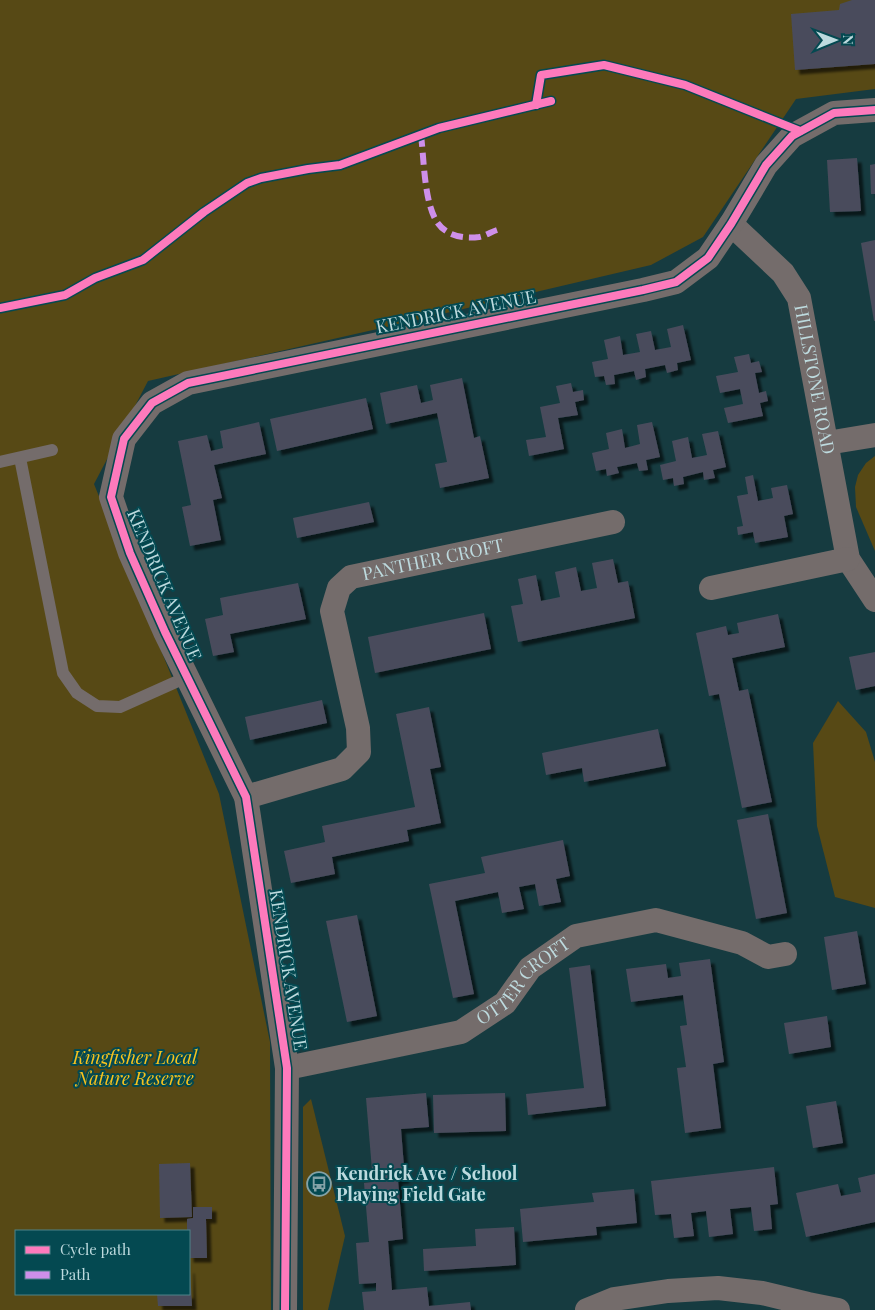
<svg xmlns="http://www.w3.org/2000/svg" width="875" height="1310" font-family="'Playfair Display',serif">
<style>
.green{fill:#574915;fill-rule:evenodd}
.building{fill:#494c5c;filter:url(#shadow)}
.lines{fill:none;stroke-linecap:round;stroke-linejoin:round}
.lane{stroke:#746c6b;stroke-width:12}
.street{stroke:#746c6b;stroke-width:24}
.quiet{stroke:#ce8fe9;stroke-width:6;stroke-dasharray:12 6;stroke-linecap:butt}
.cycleway-casing{stroke:#044951;stroke-width:11}
.cycleway{stroke:#fd7abc;stroke-width:8}
.labels{text-anchor:middle;stroke-width:4;stroke-linejoin:round;paint-order:stroke}
.street-label{font-size:18px;fill:#bddade;stroke:#044951}
.park-label{font-size:18px;font-style:italic;fill:#f7c21e;stroke:#044951}
.poi-label{font-size:18px;font-weight:bold;fill:#bddade;stroke:#044951;text-anchor:start}
</style>
<defs>
<filter id="shadow"><feDropShadow dx="4.5" dy="4.5" stdDeviation="1" flood-color="#0009"/></filter>
</defs>
<rect width="100%" height="100%" fill="#163b40"/>
<g class="green">
<path d="M0,0H875V89L796,99L703,237L651,265L395,325L148,381L94,484L219,794L270,1042L271,1310H0ZM16,1231H189V1294H16Z"/>
<polygon points="875,456 875,551 856,507 855,487 858,475 866,463"/>
<polygon points="838,701 866,732 875,762 875,908 835,897 817,826 813,743"/>
<polygon points="311,1099 345,1236 328,1310 303,1310 303,1107"/>
</g>
<g class="building">
<polygon points="852,0 875,0 875,64 795,70 791,14 839,10 840,4"/>
<polygon points="857,158 861,211 830,212 827,160"/>
<polygon points="875,164 875,194 871,194 870,165"/>
<polygon points="875,240 875,321 874,321 861,243"/>
<polygon points="683,325 691,360 677,363 678,370 667,373 665,365 645,369 646,377 636,380 634,371 614,375 615,384 606,385 604,376 595,377 592,362 608,359 604,340 620,336 623,355 640,352 636,334 651,331 655,350 671,347 667,329"/>
<polygon points="749,354 751,363 759,361 762,372 755,373 759,393 766,391 768,401 760,403 763,416 728,423 724,408 743,404 740,389 720,393 716,376 738,372 734,357"/>
<polygon points="462,378 474,438 480,436 489,478 440,488 435,464 447,462 437,413 386,424 380,393 417,385 421,403 433,400 430,385"/>
<polygon points="571,383 573,392 583,390 584,400 575,402 578,415 558,418 564,449 529,456 526,440 546,437 540,407 560,403 556,386"/>
<polygon points="366,398 373,429 277,451 270,419"/>
<polygon points="259,422 266,454 214,465 222,498 213,500 221,540 190,546 182,507 191,505 178,441 207,435 211,451 223,448 220,431"/>
<polygon points="652,422 660,457 646,460 648,470 639,471 637,463 617,467 619,473 607,476 606,469 596,471 592,453 609,449 606,433 622,429 625,448 640,444 637,425"/>
<polygon points="718,431 726,467 713,470 715,478 704,480 703,472 683,477 684,484 674,486 673,478 663,480 660,465 676,461 672,441 688,437 692,458 707,455 702,434"/>
<polygon points="753,475 758,501 773,498 771,488 787,485 793,514 784,516 788,537 755,543 753,532 738,535 737,527 743,526 737,496 748,494 745,477"/>
<polygon points="369,502 374,522 297,538 293,518"/>
<polygon points="613,559 618,583 628,581 635,618 518,642 511,606 523,604 518,579 536,575 541,601 560,597 555,572 576,567 581,591 597,588 592,563"/>
<polygon points="298,583 306,619 230,634 234,652 213,656 205,619 223,615 220,598"/>
<polygon points="484,613 491,649 375,673 368,637"/>
<polygon points="778,614 785,647 732,658 739,691 748,689 772,802 742,808 719,694 709,696 696,633 726,626 728,635 739,633 737,623"/>
<polygon points="875,652 875,686 856,690 849,657"/>
<polygon points="322,700 327,723 250,740 245,717"/>
<polygon points="429,707 441,767 430,769 441,823 407,830 409,841 332,857 335,874 291,883 284,851 325,842 322,826 415,807 396,714"/>
<polygon points="658,729 666,766 584,782 582,768 546,775 542,753"/>
<polygon points="768,814 787,913 756,919 737,820"/>
<polygon points="563,840 570,876 556,879 561,902 539,906 535,884 519,887 524,909 502,913 498,892 455,901 474,994 453,998 429,884 485,873 481,857"/>
<polygon points="357,915 377,1016 347,1022 326,921"/>
<polygon points="857,931 866,984 832,990 824,937"/>
<polygon points="710,959 724,1062 713,1064 721,1128 685,1133 677,1068 686,1067 680,1026 687,1025 683,995 631,1002 626,969 666,964 668,978 681,976 679,963"/>
<polygon points="590,965 606,1106 528,1115 526,1094 584,1088 569,968"/>
<polygon points="827,1016 831,1047 789,1054 784,1023"/>
<polygon points="426,1093 429,1127 401,1129 405,1179 398,1180 403,1239 388,1241 392,1290 427,1287 429,1306 470,1302 471,1310 364,1310 362,1292 376,1291 376,1283 359,1284 356,1243 369,1242 364,1183 373,1182 366,1098"/>
<polygon points="505,1093 506,1131 434,1133 433,1095"/>
<polygon points="836,1101 843,1143 813,1148 806,1106"/>
<polygon points="190,1163 192,1217 160,1218 159,1164"/>
<polygon points="774,1167 778,1204 770,1205 772,1229 754,1231 751,1207 730,1209 733,1234 709,1237 706,1211 691,1213 694,1236 674,1238 671,1214 655,1215 651,1181"/>
<polygon points="875,1174 875,1222 806,1237 796,1193 838,1184 841,1196 861,1192 858,1178"/>
<polygon points="634,1189 637,1223 596,1227 597,1235 523,1242 520,1209 594,1202 592,1193"/>
<polygon points="193,1207 212,1207 212,1219 206,1219 207,1258 189,1258 189,1231 187,1231 187,1219 193,1218"/>
<polygon points="514,1227 516,1265 424,1271 423,1249 476,1246 475,1229"/>
<polygon points="189,1269 190,1269 192,1306 158,1306 157,1294 189,1294"/>
</g>
<g class="lines">
<g class="lane">
<polyline points="20,458 63,673 77,693 97,706 120,707 187,677"/>
<polyline points="0,462 52,450"/>
</g>
<g class="street">
<path id="s1" d="M731,224L783,273L799,298L848,559L875,600"/>
<polyline points="827,443 875,435"/>
<polyline points="711,588 848,559"/>
<path id="s2" d="M246,797L342,769L359,752L358,728L332,611L339,588L351,577L613,522"/>
<path id="s3" d="M287,1068L461,1032L505,1003L530,968L576,936L656,920L742,943L768,957L785,954"/>
<polyline points="285,1310 287,1068 246,797 165,632 130,553 111,497 124,439 152,403 188,383 643,290 676,282 708,258 731,224 766,165 792,136 834,113 875,110"/>
<polyline points="587,1310 614,1299 668,1291 718,1288 762,1293 808,1304 838,1310"/>
</g>
<path class="quiet" d="M421,135C424,159 424,202 437,222C446,236 464,239 479,237C485,236 491,232 497,230"/>
<g class="cycleway-casing">
<g id="cycleway">
<polyline points="536,105 541,75 604,65 685,85 800,131"/>
<polyline points="0,308 65,295 95,278 143,260 204,212 247,183 261,178 308,169 340,165 439,128 551,101"/>
<polyline points="285,1310 287,1068 246,797 165,632 130,553 111,497 124,439 152,403 188,383 643,290 676,282 708,258 731,224 766,165 792,136 834,113 875,110"/>
</g>
</g>
<use href="#cycleway" class="cycleway"/>
</g>
<defs>
<g id="bus-ring" transform="scale(1.25)"><circle r="9.5" fill="#044951" stroke="#83a2a7" stroke-width="1.5"/><path d="M-5-6H5V4H4V6H2V4H-2V6H-4V4H-5ZM-3.5-4V0h7V-4ZM-3.5 1.2v1.5H-2V1.2ZM2 1.2v1.5H3.5V1.2Z" fill="#83a2a7"/></g>
</defs>
<g fill-rule="evenodd">
<use href="#bus-ring" x="319" y="1184"/>
</g>
<g class="labels">
<g class="street-label">
<text transform="translate(456 312) rotate(-11)" y="6">KENDRICK AVENUE</text>
<text dy="6" stroke="none"><textPath href="#s1" startOffset="184">HILLSTONE ROAD</textPath></text>
<text dy="6" stroke="none"><textPath href="#s2" startOffset="392">PANTHER CROFT</textPath></text>
<text transform="translate(164 585) rotate(67)" y="6">KENDRICK AVENUE</text>
<text transform="translate(288 970) rotate(81)" y="6">KENDRICK AVENUE</text>
<text dy="6" stroke="none"><textPath href="#s3" startOffset="259">OTTER CROFT</textPath></text>
</g>
<g class="park-label">
<text x="135" y="1064">Kingfisher Local<tspan x="135" dy="21">Nature Reserve</tspan></text>
</g>
<g class="poi-label">
<text x="336" y="1180">Kendrick Ave / School<tspan x="336" dy="21">Playing Field Gate</tspan></text>
</g>
</g>
<rect x="15" y="1230" width="175" height="65" fill="#044951" stroke="#4e8389"/>
<rect x="25" y="1246" width="25" height="8" fill="#fd7abc" stroke="#4e8389"/>
<text x="60" y="1255" font-size="15" fill="#bddade">Cycle path</text>
<rect x="25" y="1271" width="25" height="8" fill="#ce8fe9" stroke="#4e8389"/>
<text x="60" y="1280" font-size="15" fill="#bddade">Path</text>
<g transform="translate(835 40) rotate(89)" stroke="#044951" stroke-width="4" paint-order="stroke">
<path d="M0-4L9 19L0 12L-9 19Z" fill="#bddade"/>
<text y="-8" font-size="14" font-weight="bold" text-anchor="middle" fill="#bddade">N</text>
</g>
</svg>
